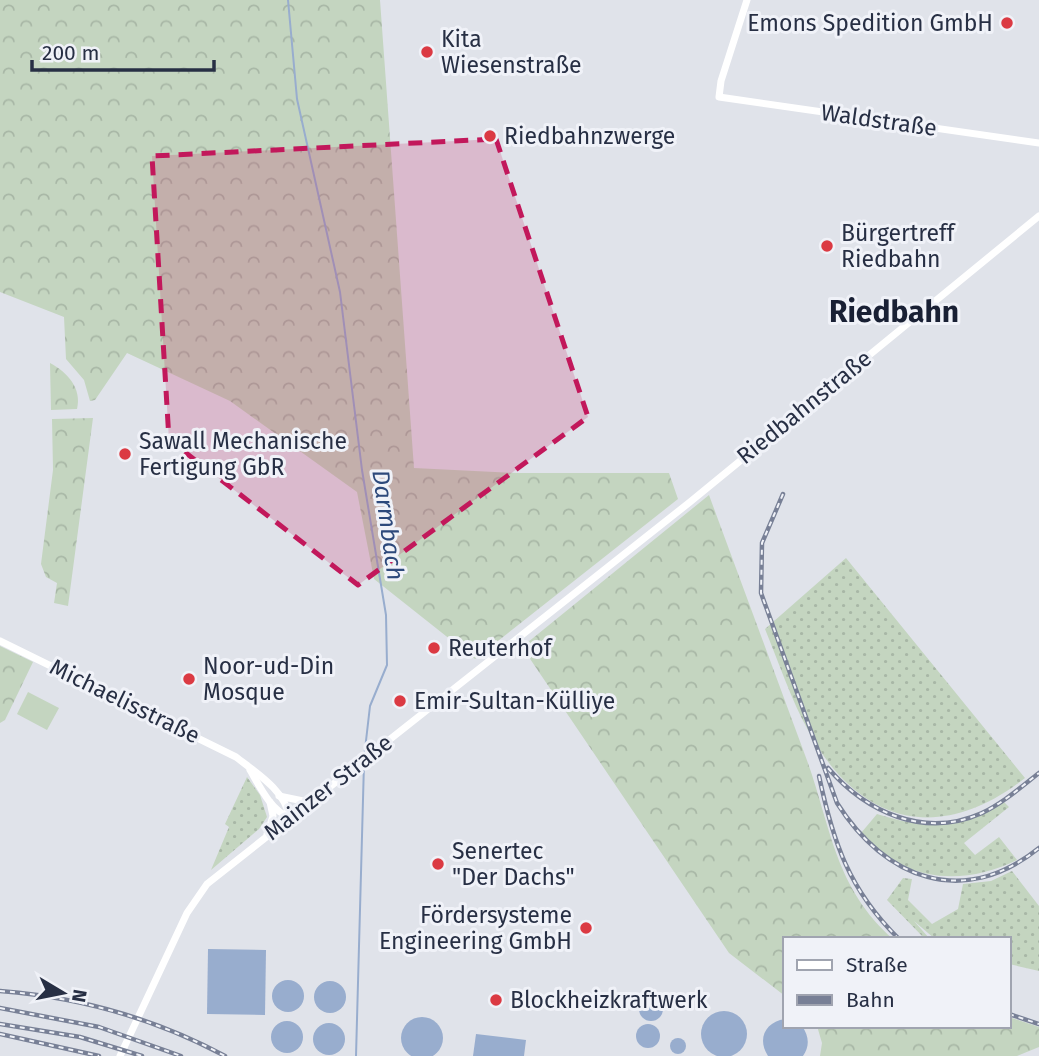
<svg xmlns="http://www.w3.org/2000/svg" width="1039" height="1056" font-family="'Fira Sans',sans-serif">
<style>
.grass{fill:url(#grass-dots)}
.forest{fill:url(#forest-crowns)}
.garden{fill:#c4d5c0}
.water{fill:#98adce}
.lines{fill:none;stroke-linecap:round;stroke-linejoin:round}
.stream{stroke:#98adce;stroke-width:2}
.secondary{stroke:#fff;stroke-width:7}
.rail-casing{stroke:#788096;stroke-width:4.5}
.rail{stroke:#f0f2f8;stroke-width:2;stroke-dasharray:5;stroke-linecap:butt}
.marked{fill:#c2185b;fill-opacity:0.2;stroke:#c2185b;stroke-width:5;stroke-dasharray:14 9;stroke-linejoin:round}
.poi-dot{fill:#db3a43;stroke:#f0f2f8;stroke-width:2.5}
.labels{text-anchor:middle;stroke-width:6;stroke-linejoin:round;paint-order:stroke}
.poi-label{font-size:23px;fill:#272f44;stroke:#f0f2f8;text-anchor:start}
.street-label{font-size:23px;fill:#272f44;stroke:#f0f2f8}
.water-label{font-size:24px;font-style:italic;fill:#2d497b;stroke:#f0f2f8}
.district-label{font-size:30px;font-weight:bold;fill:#192034;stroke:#f0f2f8}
</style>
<defs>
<pattern id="grass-dots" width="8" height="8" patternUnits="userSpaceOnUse" patternTransform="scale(1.75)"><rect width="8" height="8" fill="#c4d5c0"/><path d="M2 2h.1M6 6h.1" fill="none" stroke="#a8b7a6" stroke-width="1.8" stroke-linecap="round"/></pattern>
<pattern id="forest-crowns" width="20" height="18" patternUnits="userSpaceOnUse" patternTransform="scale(1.75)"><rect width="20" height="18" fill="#c4d5c0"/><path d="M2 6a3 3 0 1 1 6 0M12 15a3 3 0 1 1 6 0" fill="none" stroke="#a8b7a6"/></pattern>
</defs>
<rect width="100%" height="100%" fill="#e0e3ea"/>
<g class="grass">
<path d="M846,558L1025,778C942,844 860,826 809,732C791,700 779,663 765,629Z"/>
<polygon points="247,777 260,795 267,817 259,829 211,870 229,827 225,824"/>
<path d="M1004,802L1009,807L964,843L975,855L999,837L1017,860C962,887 903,882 861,833L877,814C923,829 964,830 1004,802Z"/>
<polygon points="1012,871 1039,906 1039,971 1009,964 1009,939 935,939 914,921 929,938 925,939 887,900 903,878 912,879 908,900 932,924 958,909 963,884 991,881"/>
</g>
<g class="forest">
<polygon points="0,0 380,0 414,468 517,473 669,473 678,499 475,659 374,579 357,492 230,401 127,353 95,400 90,401 84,380 66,359 64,317 0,292"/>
<path d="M50,363C67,372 82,388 77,409L51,410Z"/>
<polygon points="93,418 68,606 54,603 57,583 46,577 41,564 53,470 52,419"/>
<path d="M709,495C741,582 773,668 805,755C831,824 833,886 893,939H785V996L729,953L522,647Z"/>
<polygon points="0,646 33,662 5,720 0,723"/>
<polygon points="1009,1017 1039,1027 1039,1047 1017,1056 820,1056 822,1043 817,1026 1009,1026"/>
</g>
<polygon class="garden" points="28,692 59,708 47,730 17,714"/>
<g class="water">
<polygon points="208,949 266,950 265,1015 207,1014"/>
<circle cx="288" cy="996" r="16"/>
<circle cx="330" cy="997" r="16"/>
<circle cx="651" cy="1009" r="12"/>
<circle cx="724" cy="1034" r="23"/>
<circle cx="422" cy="1038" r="21"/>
<path d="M785,1019V1026H802C809,1036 810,1046 803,1056H768C757,1039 765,1022 785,1019Z"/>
<circle cx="287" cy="1037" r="16"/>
<circle cx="329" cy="1039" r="16"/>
<circle cx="648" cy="1036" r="12"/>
<polygon points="476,1034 526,1040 524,1056 473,1056"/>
<circle cx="678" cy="1046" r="8"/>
</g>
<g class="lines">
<g class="stream">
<polyline points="288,0 297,99 340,292 362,470 386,615 387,665 370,706 364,758"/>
<polyline points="356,1056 364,763"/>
</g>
<g class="secondary">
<polyline points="747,0 721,81 719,97 1039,143"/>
<path d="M0,641L236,757C255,772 286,791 289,817"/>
<path d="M250,770C259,785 271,811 289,817"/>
<polyline points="279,796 308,802"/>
<polyline points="267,834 273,816 270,802"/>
<polyline points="120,1056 187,913 207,884 690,502 1039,216"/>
</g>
<g class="rail-casing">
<g id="rail">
<path d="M783,494L762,543L761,593L837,803C885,879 963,909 1039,848"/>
<path d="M828,768C866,812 924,839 982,813C1003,803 1021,787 1039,773"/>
<path d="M819,776C833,842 849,890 899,939"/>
<path d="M0,991C78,997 156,1019 225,1056"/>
<polyline points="0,1008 99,1027 181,1056"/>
<polyline points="1009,1014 1039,1024"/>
<polyline points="0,1024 80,1037 142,1056"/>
<polyline points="0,1034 99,1056"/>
</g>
</g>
<use href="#rail" class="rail"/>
</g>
<path class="marked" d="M496,139L588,417L358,585L169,440L152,156Z"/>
<g class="poi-dot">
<circle cx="1007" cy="23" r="7"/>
<circle cx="427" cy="52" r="7"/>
<circle cx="490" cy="136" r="7"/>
<circle cx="827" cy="246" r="7"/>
<circle cx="125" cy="454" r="7"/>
<circle cx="434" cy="648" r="7"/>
<circle cx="189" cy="679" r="7"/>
<circle cx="400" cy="701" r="7"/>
<circle cx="438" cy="864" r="7"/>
<circle cx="586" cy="928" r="7"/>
<circle cx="496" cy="1000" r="7"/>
</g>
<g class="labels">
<g class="poi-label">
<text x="993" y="31" text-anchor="end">Emons Spedition GmbH</text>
<text x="441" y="47">Kita<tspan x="441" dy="26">Wiesenstraße</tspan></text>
<text x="504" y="144">Riedbahnzwerge</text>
<text x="841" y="241">Bürgertreff<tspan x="841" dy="26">Riedbahn</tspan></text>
<text x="139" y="449">Sawall Mechanische<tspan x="139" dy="26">Fertigung GbR</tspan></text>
<text x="448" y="656">Reuterhof</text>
<text x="203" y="674">Noor-ud-Din<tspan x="203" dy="26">Mosque</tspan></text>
<text x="414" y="709">Emir-Sultan-Külliye</text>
<text x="452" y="859">Senertec<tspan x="452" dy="26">"Der Dachs"</tspan></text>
<text x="572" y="923" text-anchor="end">Fördersysteme<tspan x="572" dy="26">Engineering GmbH</tspan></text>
<text x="510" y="1008">Blockheizkraftwerk</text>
</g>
<g class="street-label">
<text transform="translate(879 120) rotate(8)" y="8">Waldstraße</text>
<text transform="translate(804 407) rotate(-39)" y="8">Riedbahnstraße</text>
<text transform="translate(125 701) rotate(26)" y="8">Michaelisstraße</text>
<text transform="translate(328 787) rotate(-38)" y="8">Mainzer Straße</text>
</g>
<g class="water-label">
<text transform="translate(388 525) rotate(82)" y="8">Darmbach</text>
</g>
<g class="district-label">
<text x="894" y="322">Riedbahn</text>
</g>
</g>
<rect x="783" y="937" width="228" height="91" fill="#f0f2f8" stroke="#a0a4b0" stroke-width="2"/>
<rect x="797" y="960" width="35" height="10" fill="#ffffff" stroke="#a0a4b0" stroke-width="2"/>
<text x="846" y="972" font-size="21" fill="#272f44">Straße</text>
<rect x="797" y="995" width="35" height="10" fill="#788096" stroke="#a0a4b0" stroke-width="2"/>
<text x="846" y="1007" font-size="21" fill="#272f44">Bahn</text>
<g transform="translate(63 993) rotate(100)" stroke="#f0f2f8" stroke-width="5" paint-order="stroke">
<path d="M0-5L12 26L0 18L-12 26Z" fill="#272f44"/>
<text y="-10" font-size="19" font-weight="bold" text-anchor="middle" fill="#272f44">N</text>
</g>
<path d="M32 60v10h182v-10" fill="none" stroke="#272f44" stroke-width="3.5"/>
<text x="42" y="60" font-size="21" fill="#272f44" stroke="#f0f2f8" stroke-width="5" paint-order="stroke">200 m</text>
</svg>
